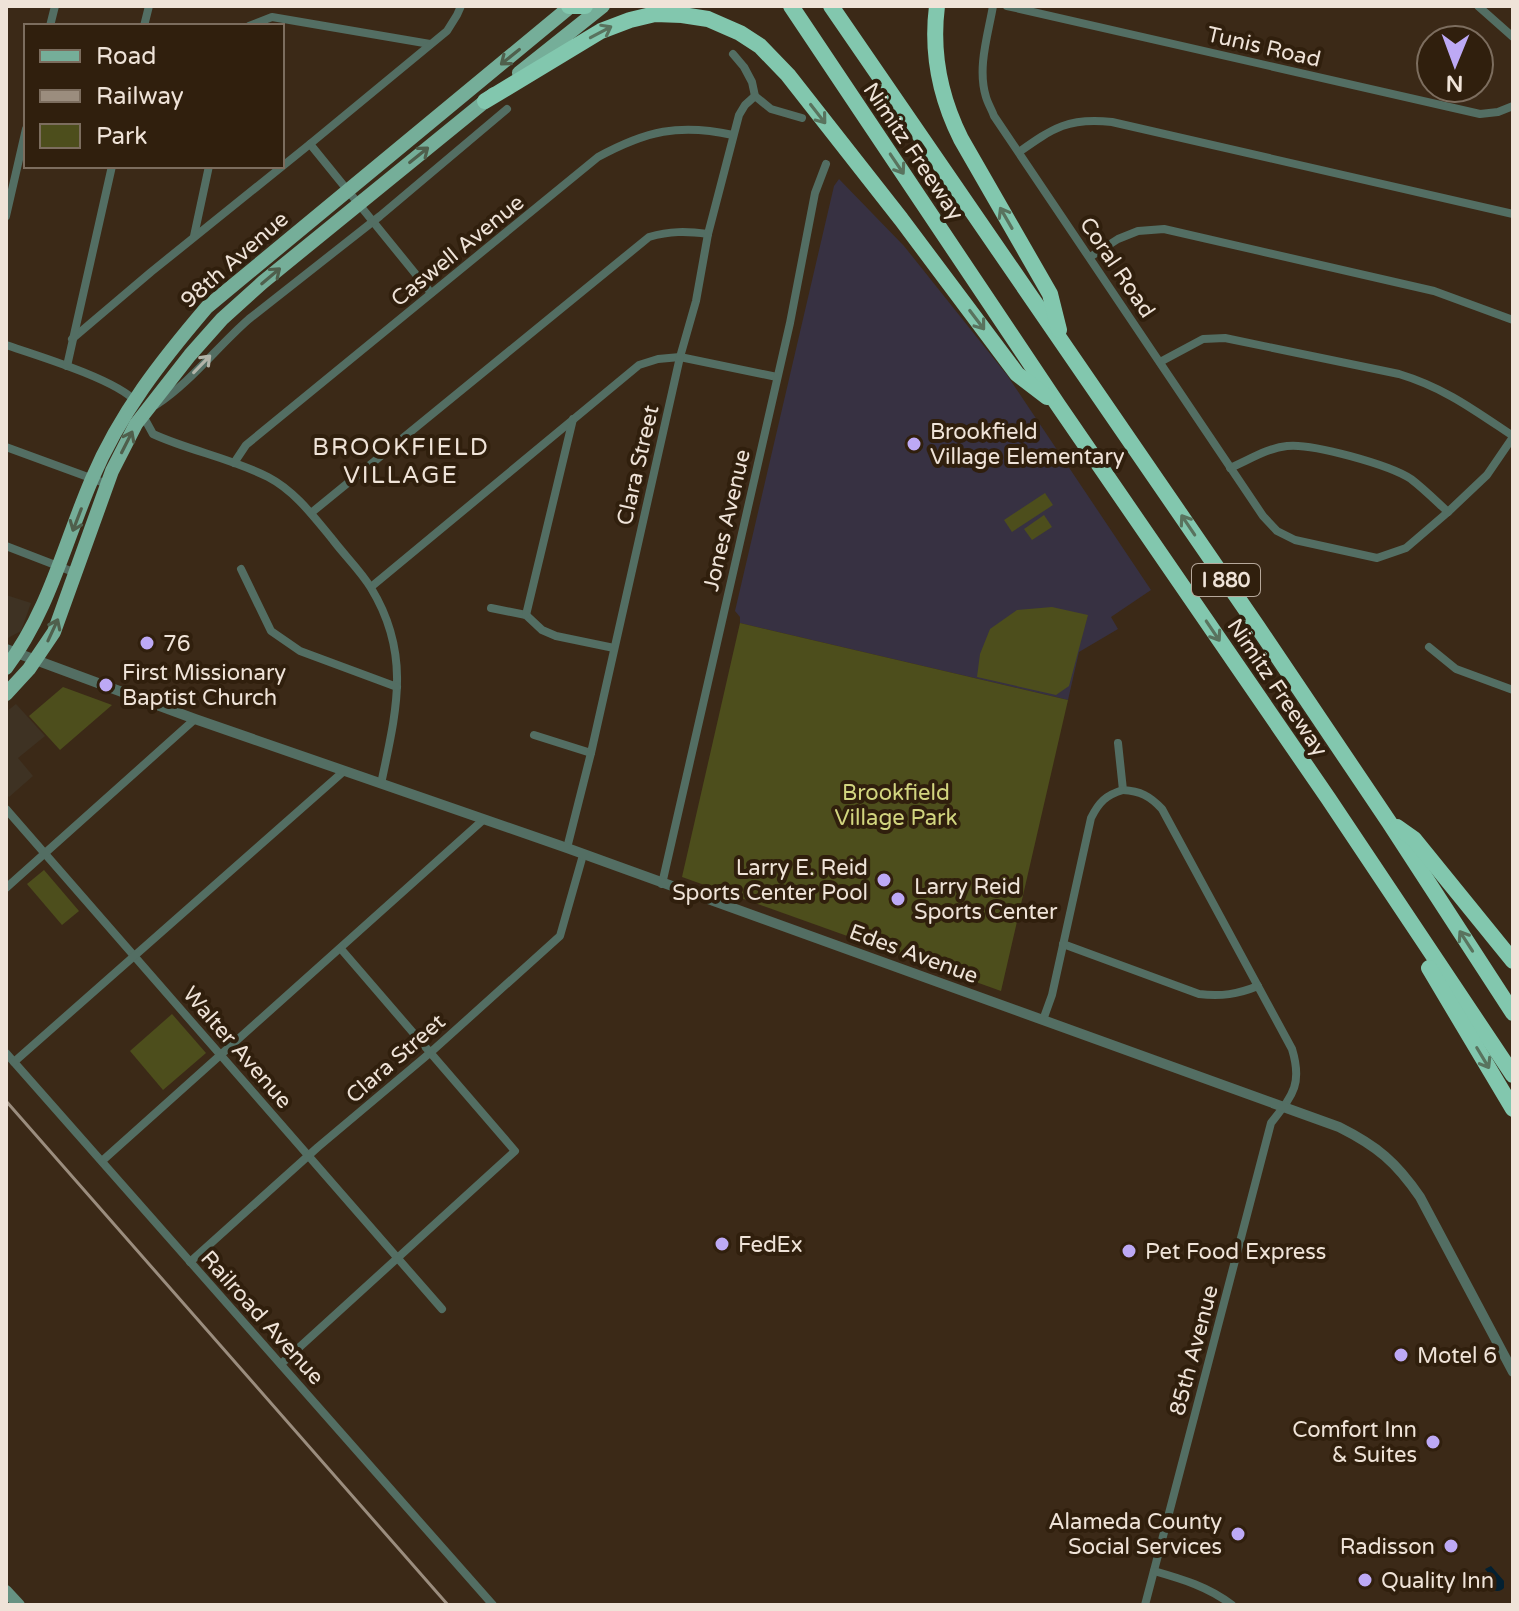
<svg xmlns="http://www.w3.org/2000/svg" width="1519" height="1611" font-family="'Varela Round',sans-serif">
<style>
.commercial{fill:#3e3223}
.education{fill:#373142}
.green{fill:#4d4e1c}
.water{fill:#032031}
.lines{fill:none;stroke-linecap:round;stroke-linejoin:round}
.minor{stroke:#536e63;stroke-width:8}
.tertiary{stroke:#536e63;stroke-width:10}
.secondary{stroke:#669282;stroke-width:12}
.primary{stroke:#75ae99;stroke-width:14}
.motorway{stroke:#82c7ae;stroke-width:16}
.rail{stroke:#9b8d7e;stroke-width:3}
.oneway{stroke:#59735e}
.oneway2{stroke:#4f5f4c}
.oneway3{stroke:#b1b4a9}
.poi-dot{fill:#bda9f5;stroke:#301f0d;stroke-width:3}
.labels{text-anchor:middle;stroke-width:8;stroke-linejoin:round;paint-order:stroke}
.shield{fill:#301f0d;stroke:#b6a89b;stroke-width:2}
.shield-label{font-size:20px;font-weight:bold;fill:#efe3d8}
.street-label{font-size:22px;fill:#efe3d8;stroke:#301f0d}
.poi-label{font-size:22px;fill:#efe3d8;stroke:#301f0d;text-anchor:start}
.park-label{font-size:22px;fill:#d2d57f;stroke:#301f0d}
.neighbourhood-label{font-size:24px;letter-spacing:2px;fill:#efe3d8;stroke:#301f0d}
</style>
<rect width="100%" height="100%" fill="#3b2917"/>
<g class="commercial">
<polygon points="6,595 31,603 21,631 8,638 6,637"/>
<polygon points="16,704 45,736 18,758 33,776 9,797 6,794 6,712"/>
</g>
<polygon class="education" points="839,179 904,246 1007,375 1151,590 1111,617 1118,629 1079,652 1068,700 740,623 740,617 735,611 834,186"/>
<g class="green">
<polygon points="1045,493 1053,505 1012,532 1004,520"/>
<polygon points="1044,515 1052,527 1032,540 1024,529"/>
<polygon points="1052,607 1088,615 1069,686 1056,695 977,677 980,654 990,629 1017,610"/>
<polygon points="740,623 1068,700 1001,991 682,877"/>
<polygon points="63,687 112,705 60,750 29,716"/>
<polygon points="44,870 79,911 62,925 27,884"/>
<polygon points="172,1014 206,1053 163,1090 130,1051"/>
</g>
<path class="water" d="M1491,1566L1504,1581V1588C1500,1592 1495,1592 1490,1588L1492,1578L1485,1569Z"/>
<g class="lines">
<g class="minor">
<path d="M993,6C988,35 977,68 986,97C988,104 992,110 994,116L1263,516L1277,531L1295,540L1377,558L1406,548L1448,512L1487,475L1513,437"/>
<polyline points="1007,6 1480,114 1498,112 1513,106"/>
<polyline points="1478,6 1513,37"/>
<polyline points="50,26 55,6"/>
<polyline points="144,26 149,6"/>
<polyline points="249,26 272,17 430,44"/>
<polyline points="733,54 744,67 752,82 755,96 771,109 802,118"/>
<polyline points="310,144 431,293"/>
<path d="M1019,152C1053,128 1069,117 1112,122L1513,214"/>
<polyline points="6,216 26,129"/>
<polyline points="194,236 209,166"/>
<polyline points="1090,257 1118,239 1138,231 1164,229 1434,291 1513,320"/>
<polyline points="72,339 151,272 310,144 447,31 457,15 461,6"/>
<path d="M6,345C36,355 118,380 136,402"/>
<path d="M1160,362L1203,339L1225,338L1399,374C1445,388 1474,410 1513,436"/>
<polyline points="67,366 112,166"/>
<path d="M156,405C191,382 217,347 249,319L380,216L507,109"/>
<path d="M142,414L153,434C190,451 231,458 268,477C295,491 314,517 333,540C345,556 361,571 371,588C412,655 396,712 381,784"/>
<polyline points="6,447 107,484"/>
<path d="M234,463L246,445L598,157C646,131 679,123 733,135"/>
<path d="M1230,468C1249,460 1267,448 1287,446C1312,443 1390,465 1411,479C1424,489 1436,501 1448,512"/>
<path d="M311,513L649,237C670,231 686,231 708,234"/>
<polyline points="6,546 76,573"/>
<polyline points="241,569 271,631 300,651 397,687"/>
<polyline points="371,587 639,365 658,359 680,357 777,377"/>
<polyline points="491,608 526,615 542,630 556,636 614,648"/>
<polyline points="526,615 573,419"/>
<polyline points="1429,647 1456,669 1513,690"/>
<polyline points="534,735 591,753"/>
<path d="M1118,743L1123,790C1140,791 1150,796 1162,809L1292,1049C1303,1085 1292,1096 1271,1123L1145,1605"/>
<polyline points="6,809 442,1309"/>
<polyline points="567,848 591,753 680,357 696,301 708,234 739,115 745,105 755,96"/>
<polyline points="662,884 790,323 815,193 826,164"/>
<polyline points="6,888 195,719"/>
<path d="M1063,944L1199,994C1221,997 1238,994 1258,986"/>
<path d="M1043,1020L1052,995L1091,818C1099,802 1106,795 1123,790"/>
<polyline points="6,1053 493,1605"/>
<polyline points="14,1062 344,771"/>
<polyline points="102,1161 483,820"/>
<polyline points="190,1262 318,1147 431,1052 560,936 583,855"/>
<polyline points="281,1364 515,1151 341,949"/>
<path d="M1154,1571C1182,1579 1209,1587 1232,1605"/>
</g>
<path class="tertiary" d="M6,649L195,719L567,848L1339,1127C1377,1146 1396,1162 1420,1197L1513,1372"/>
<polyline class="secondary" points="6,1591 19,1605"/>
<g class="primary">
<polyline points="519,73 603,6"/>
<path d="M6,668C49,611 64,544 92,479C120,413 161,361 207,307L571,6"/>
<polyline points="6,694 29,669 54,632 112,471 136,424 190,355 222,319 263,282 494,94"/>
</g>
<g class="motorway">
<polyline points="569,6 585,6"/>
<polyline points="791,6 1058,405 1328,798 1513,1075"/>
<polyline points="831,6 1257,626 1389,822 1513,1013"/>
<path d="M937,6C931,53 940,97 961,139L1050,294L1059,330"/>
<polyline points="485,101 601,31 630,20 655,14 682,15 708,19 740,33 760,46 788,75 901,219 1017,374 1047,397"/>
<polyline points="1397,827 1414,839 1513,961"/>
<polyline points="1429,968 1513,1109"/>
</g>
<polyline class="rail" points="6,1101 448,1605"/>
</g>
<defs><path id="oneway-shaft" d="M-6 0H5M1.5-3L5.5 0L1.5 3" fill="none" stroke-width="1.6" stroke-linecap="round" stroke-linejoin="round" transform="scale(2)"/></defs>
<g class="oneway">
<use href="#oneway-shaft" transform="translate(601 32) rotate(-28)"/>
<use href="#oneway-shaft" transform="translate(818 114) rotate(52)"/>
<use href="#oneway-shaft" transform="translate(897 164) rotate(56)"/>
<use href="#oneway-shaft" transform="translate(1006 218) rotate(-120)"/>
<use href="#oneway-shaft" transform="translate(977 320) rotate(53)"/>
<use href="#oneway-shaft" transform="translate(1188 525) rotate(-124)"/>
<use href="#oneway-shaft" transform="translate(1213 631) rotate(56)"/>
<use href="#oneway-shaft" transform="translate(1466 941) rotate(-123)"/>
<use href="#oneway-shaft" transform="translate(1483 1058) rotate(59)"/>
</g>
<g class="oneway2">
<use href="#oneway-shaft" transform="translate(510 57) rotate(141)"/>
<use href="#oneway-shaft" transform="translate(419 155) rotate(-39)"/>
<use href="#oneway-shaft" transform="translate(271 276) rotate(-40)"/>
<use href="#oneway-shaft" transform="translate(127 442) rotate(-63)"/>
<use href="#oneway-shaft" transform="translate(77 520) rotate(111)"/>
<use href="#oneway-shaft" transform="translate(53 630) rotate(-65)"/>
</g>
<use class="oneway3" href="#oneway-shaft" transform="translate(202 364) rotate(-46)"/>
<g class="poi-dot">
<circle cx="914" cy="444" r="8"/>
<circle cx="147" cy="643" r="8"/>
<circle cx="106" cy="685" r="8"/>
<circle cx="884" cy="880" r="8"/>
<circle cx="898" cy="899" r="8"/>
<circle cx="722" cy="1244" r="8"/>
<circle cx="1129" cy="1251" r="8"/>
<circle cx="1401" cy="1355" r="8"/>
<circle cx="1433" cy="1442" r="8"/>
<circle cx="1238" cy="1534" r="8"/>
<circle cx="1451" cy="1546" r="8"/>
<circle cx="1365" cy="1580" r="8"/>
</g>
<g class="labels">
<rect class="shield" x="1192" y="564" width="68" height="32" rx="6"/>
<g class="shield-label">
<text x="1226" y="587">I 880</text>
</g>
<g class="street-label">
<text transform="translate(1264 46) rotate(13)" y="8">Tunis Road</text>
<text transform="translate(914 151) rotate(56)" y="8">Nimitz Freeway</text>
<text transform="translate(457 250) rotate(-39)" y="8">Caswell Avenue</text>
<text transform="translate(234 259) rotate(-41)" y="8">98th Avenue</text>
<text transform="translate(1118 267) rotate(56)" y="8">Coral Road</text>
<text transform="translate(637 465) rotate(-77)" y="8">Clara Street</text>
<text transform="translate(726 520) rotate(-77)" y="8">Jones Avenue</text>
<text transform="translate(1278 687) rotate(56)" y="8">Nimitz Freeway</text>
<text transform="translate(914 953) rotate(20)" y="8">Edes Avenue</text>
<text transform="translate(238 1047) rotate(49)" y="8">Walter Avenue</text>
<text transform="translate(395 1058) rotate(-41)" y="8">Clara Street</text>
<text transform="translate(263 1317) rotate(48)" y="8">Railroad Avenue</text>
<text transform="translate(1193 1350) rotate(-75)" y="8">85th Avenue</text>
</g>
<g class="poi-label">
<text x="930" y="439">Brookfield<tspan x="930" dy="25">Village Elementary</tspan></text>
<text x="163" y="651">76</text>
<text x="122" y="680">First Missionary<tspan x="122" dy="25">Baptist Church</tspan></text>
<text x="868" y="875" text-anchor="end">Larry E. Reid<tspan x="868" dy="25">Sports Center Pool</tspan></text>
<text x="914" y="894">Larry Reid<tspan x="914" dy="25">Sports Center</tspan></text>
<text x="738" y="1252">FedEx</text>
<text x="1145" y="1259">Pet Food Express</text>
<text x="1417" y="1363">Motel 6</text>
<text x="1417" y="1437" text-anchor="end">Comfort Inn<tspan x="1417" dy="25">&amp; Suites</tspan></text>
<text x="1222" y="1529" text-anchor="end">Alameda County<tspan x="1222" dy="25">Social Services</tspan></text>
<text x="1435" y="1554" text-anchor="end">Radisson</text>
<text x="1381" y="1588">Quality Inn</text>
</g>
<g class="park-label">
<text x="896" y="800">Brookfield<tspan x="896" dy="25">Village Park</tspan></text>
</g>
<g class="neighbourhood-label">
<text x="401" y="455">BROOKFIELD<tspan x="401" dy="28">VILLAGE</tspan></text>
</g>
</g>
<rect width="1519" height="1611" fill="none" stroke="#efe3d8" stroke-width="16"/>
<rect x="24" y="24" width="260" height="144" fill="#301f0d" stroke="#7c6d5e" stroke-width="2"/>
<rect x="40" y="50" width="40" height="12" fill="#75ae99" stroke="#7c6d5e" stroke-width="2"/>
<text x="96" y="64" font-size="24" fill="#efe3d8">Road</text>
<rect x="40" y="90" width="40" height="12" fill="#9b8d7e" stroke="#7c6d5e" stroke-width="2"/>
<text x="96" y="104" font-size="24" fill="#efe3d8">Railway</text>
<rect x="40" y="124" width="40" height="24" fill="#4d4e1c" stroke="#7c6d5e" stroke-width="2"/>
<text x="96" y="144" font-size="24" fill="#efe3d8">Park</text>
<g transform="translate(1455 64) rotate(181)"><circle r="38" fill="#301f0d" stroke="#7c6d5e" stroke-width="2"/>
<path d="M0-6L14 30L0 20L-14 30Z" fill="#bda9f5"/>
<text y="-12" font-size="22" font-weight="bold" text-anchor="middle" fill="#efe3d8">N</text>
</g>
</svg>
